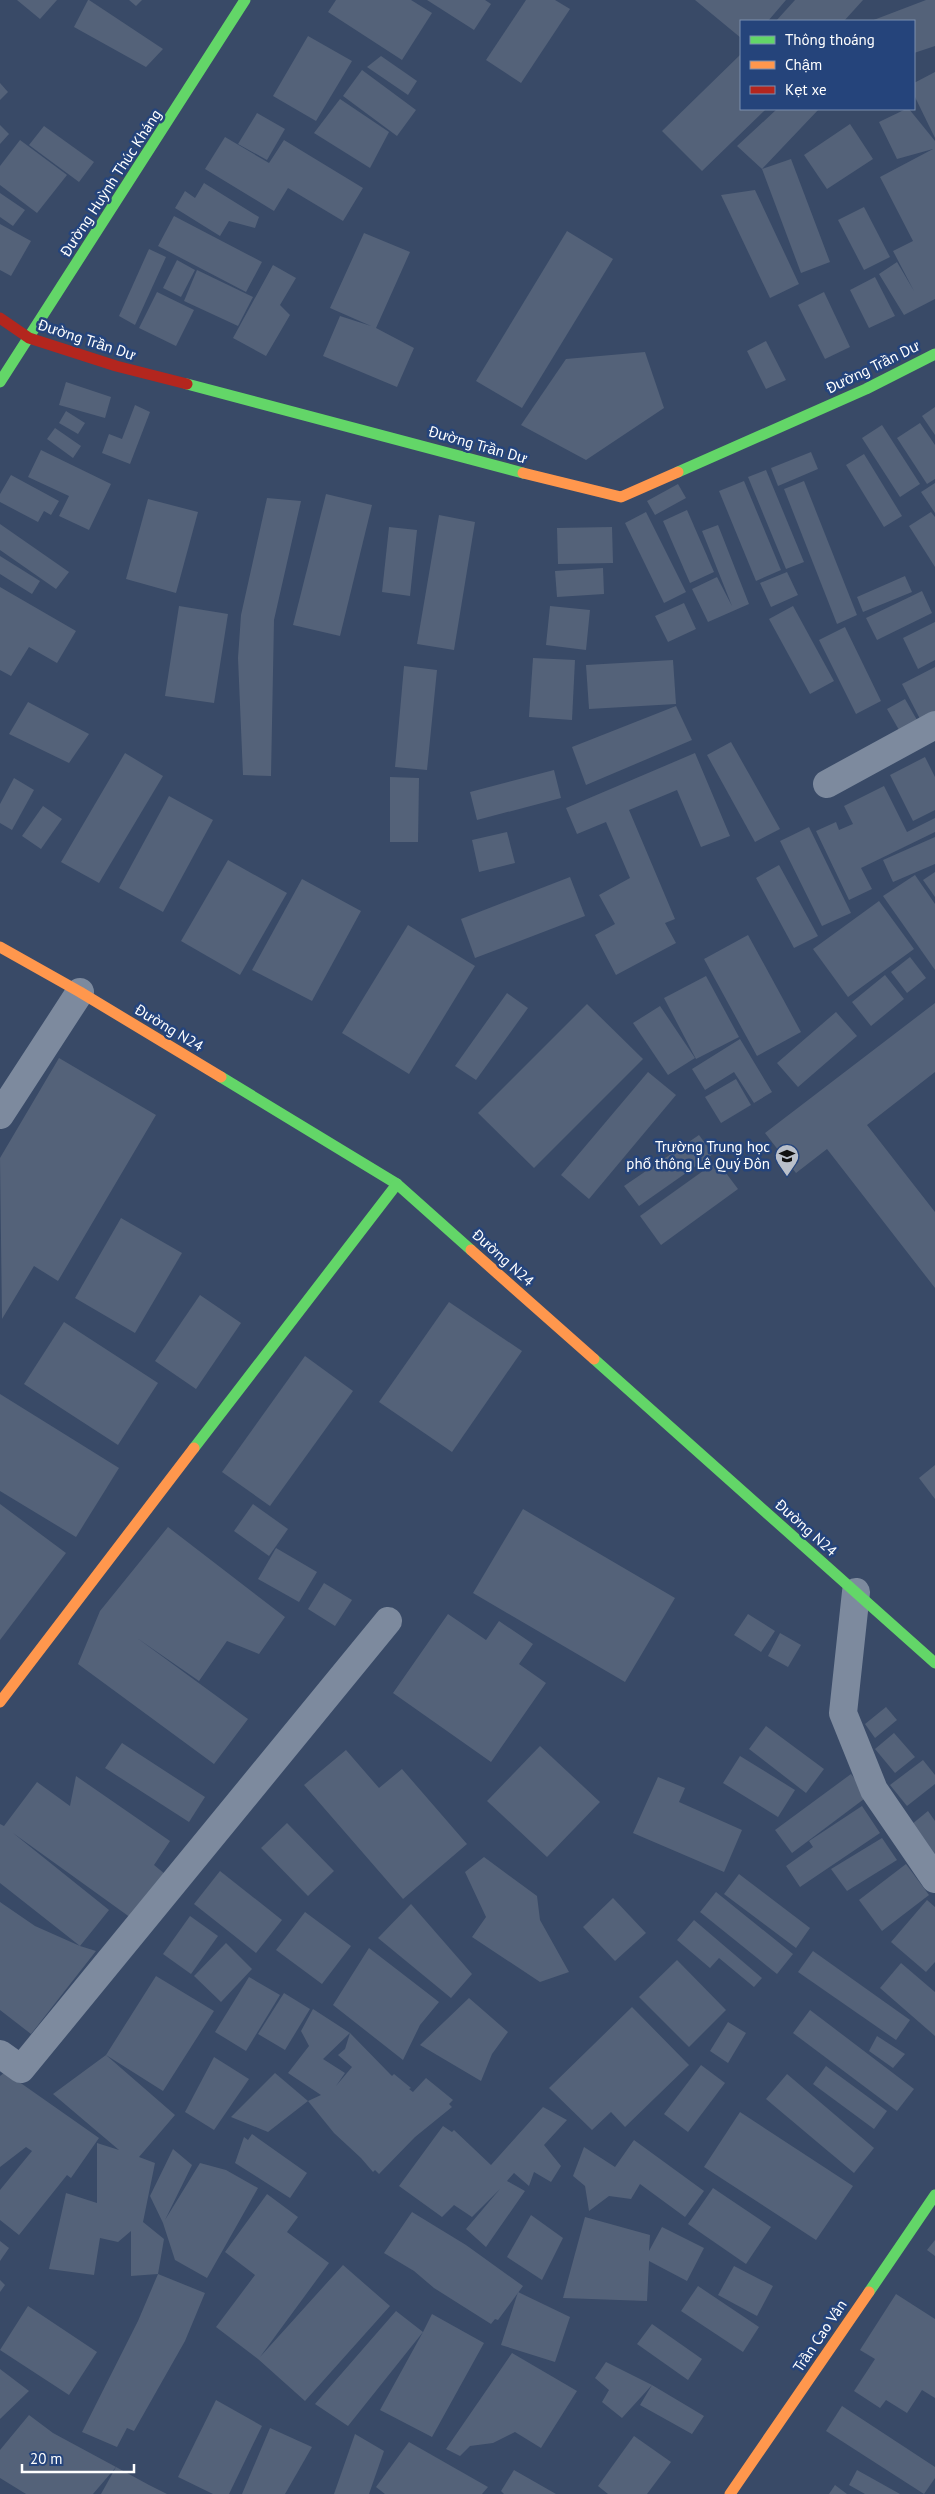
<svg xmlns="http://www.w3.org/2000/svg" width="935" height="2494" font-family="'PT Sans',sans-serif">
<style>
.building{fill:#546279}
.lines{fill:none;stroke-linecap:round;stroke-linejoin:round}
.street{stroke:#7d8a9e;stroke-width:28}
.fast{stroke:#63d668;stroke-width:11}
.slow{stroke:#ff974d;stroke-width:11}
.jam{stroke:#b3261e;stroke-width:11}
.labels{text-anchor:middle;stroke-width:5;stroke-linejoin:round;paint-order:stroke}
.street-label{font-size:15px;fill:#fff;stroke:#25447b}
.poi-label{font-size:15px;fill:#fff;stroke:#25447b;text-anchor:end}
</style>
<rect width="100%" height="100%" fill="#394a67"/>
<g class="building">
<polygon points="17,0 57,0 40,19"/>
<polygon points="88,0 89,0 163,49 146,67 74,27"/>
<polygon points="129,0 142,0 136,6"/>
<polygon points="336,0 411,0 432,13 402,60 328,12"/>
<polygon points="427,0 485,0 491,4 474,30"/>
<polygon points="526,0 555,0 570,9 521,83 486,60"/>
<polygon points="695,0 786,0 768,21 741,21 741,38"/>
<polygon points="795,0 863,0 844,21 776,21"/>
<polygon points="926,0 935,0 935,46 914,53 914,21 871,21"/>
<polygon points="308,36 352,61 316,121 273,96"/>
<polygon points="741,54 741,109 766,109 702,171 662,131"/>
<polygon points="381,56 417,81 408,95 367,67"/>
<polygon points="362,70 416,110 397,136 343,96"/>
<polygon points="935,72 935,138 914,95 914,83"/>
<polygon points="0,83 8,92 0,100"/>
<polygon points="340,99 389,132 370,168 314,133"/>
<polygon points="777,109 819,109 762,169 791,159 830,262 801,273 762,169 737,146"/>
<polygon points="906,109 909,109 935,141 935,299 904,315 879,274 897,262 914,291 893,251 913,241 880,177 933,149 897,159 879,122"/>
<polygon points="257,113 285,129 267,160 238,144"/>
<polygon points="850,124 873,159 827,189 804,155"/>
<polygon points="0,125 9,134 0,144"/>
<polygon points="44,126 94,162 79,182 29,145"/>
<polygon points="225,137 269,163 284,140 363,188 343,221 288,188 274,211 205,169"/>
<polygon points="20,140 67,175 37,213 0,185 0,166"/>
<polygon points="204,183 259,217 255,228 229,221 220,236 175,208 185,191 195,198"/>
<polygon points="755,190 799,284 770,298 721,195"/>
<polygon points="0,193 25,210 13,226 0,217"/>
<polygon points="864,207 890,257 864,270 838,220"/>
<polygon points="174,216 262,262 246,292 158,246"/>
<polygon points="0,224 31,241 11,276 0,270"/>
<polygon points="567,231 613,259 522,408 476,381"/>
<polygon points="364,233 410,252 376,328 414,348 397,387 323,356 340,316 371,326 330,308"/>
<polygon points="149,249 166,257 135,325 119,316"/>
<polygon points="177,260 195,270 181,297 163,288"/>
<polygon points="273,265 296,278 280,305 290,315 266,356 233,338"/>
<polygon points="197,270 253,297 238,326 184,301"/>
<polygon points="875,277 895,316 869,328 850,290"/>
<polygon points="157,292 194,310 176,346 139,328"/>
<polygon points="824,292 850,347 825,359 798,305"/>
<polygon points="766,341 786,380 766,389 747,351"/>
<polygon points="645,352 664,408 586,460 521,425 566,359"/>
<polygon points="66,382 111,397 105,418 59,405"/>
<polygon points="135,405 150,412 130,464 102,453 109,434 122,439"/>
<polygon points="935,407 935,435 922,416"/>
<polygon points="66,411 85,423 78,434 59,423"/>
<polygon points="920,423 935,445 935,479 927,484 897,438"/>
<polygon points="882,425 920,484 900,497 862,438"/>
<polygon points="55,428 81,446 73,458 47,439"/>
<polygon points="41,450 111,484 89,530 59,516 69,496 28,477"/>
<polygon points="811,452 818,469 778,486 771,468"/>
<polygon points="864,454 902,516 884,527 846,465"/>
<polygon points="766,470 804,562 786,569 748,477"/>
<polygon points="11,475 59,501 51,515 44,511 38,522 0,502 0,494"/>
<polygon points="744,481 781,570 756,581 719,491"/>
<polygon points="804,481 857,615 837,624 784,489"/>
<polygon points="935,483 935,513 921,492"/>
<polygon points="678,484 686,498 655,515 647,501"/>
<polygon points="326,494 372,505 340,636 293,625"/>
<polygon points="267,498 301,501 274,620 271,776 243,775 238,658 241,615"/>
<polygon points="148,499 198,512 176,593 126,579"/>
<polygon points="687,510 714,572 690,583 663,521"/>
<polygon points="646,512 686,592 664,603 625,523"/>
<polygon points="931,512 935,517 935,567 909,526"/>
<polygon points="439,515 475,522 454,650 417,644"/>
<polygon points="0,524 69,572 56,589 0,550"/>
<polygon points="718,525 749,604 708,622 692,589 717,577 732,606 702,531"/>
<polygon points="389,527 417,530 410,596 382,592"/>
<polygon points="612,527 613,563 558,564 557,528"/>
<polygon points="0,556 40,581 32,594 0,574"/>
<polygon points="603,568 604,594 557,597 555,571"/>
<polygon points="787,572 798,595 771,607 760,583"/>
<polygon points="905,576 912,592 863,612 857,597"/>
<polygon points="0,587 76,631 57,663 29,647 11,676 0,670"/>
<polygon points="922,591 932,613 877,640 866,618"/>
<polygon points="684,603 696,629 668,642 655,616"/>
<polygon points="179,606 228,614 214,703 165,696"/>
<polygon points="550,606 590,610 586,650 546,645"/>
<polygon points="793,606 834,681 810,694 769,619"/>
<polygon points="935,622 935,660 918,669 903,638"/>
<polygon points="845,627 881,701 856,714 819,640"/>
<polygon points="533,658 575,660 572,720 529,717"/>
<polygon points="673,660 676,704 589,709 586,665"/>
<polygon points="404,666 437,670 427,770 395,767"/>
<polygon points="935,667 935,711 920,719 902,684"/>
<polygon points="905,699 921,727 903,737 887,709"/>
<polygon points="28,702 89,734 69,763 9,734"/>
<polygon points="676,706 692,740 586,785 572,747"/>
<polygon points="731,742 780,829 755,842 707,755"/>
<polygon points="125,753 163,776 99,883 61,862"/>
<polygon points="695,753 730,836 701,847 677,790 629,810 675,919 665,923 676,943 616,975 595,935 615,924 599,895 630,878 606,822 577,834 566,808"/>
<polygon points="925,757 935,777 935,810 913,821 890,775"/>
<polygon points="554,770 561,798 477,820 470,792"/>
<polygon points="390,777 419,778 418,842 390,842"/>
<polygon points="14,778 34,790 12,830 0,823 0,804"/>
<polygon points="884,786 907,832 935,818 935,832 861,868 872,889 849,900 816,831 836,822 839,830 853,824 844,806"/>
<polygon points="169,796 213,820 163,912 119,888"/>
<polygon points="43,806 62,819 41,849 22,836"/>
<polygon points="809,827 851,913 822,926 780,841"/>
<polygon points="507,832 515,863 479,872 472,840"/>
<polygon points="935,837 935,864 893,882 883,860"/>
<polygon points="228,860 287,893 240,975 181,941"/>
<polygon points="779,865 818,936 794,948 756,878"/>
<polygon points="935,872 935,897 923,880"/>
<polygon points="915,875 935,904 935,970 883,896"/>
<polygon points="570,877 585,916 475,958 461,919"/>
<polygon points="302,879 361,911 312,1001 252,970"/>
<polygon points="879,901 914,949 848,997 813,949"/>
<polygon points="408,925 475,966 409,1074 342,1033"/>
<polygon points="748,935 801,1032 757,1056 704,959"/>
<polygon points="910,957 926,978 907,993 891,972"/>
<polygon points="885,975 904,999 871,1026 852,1002"/>
<polygon points="706,976 739,1037 696,1059 664,998"/>
<polygon points="507,993 528,1008 476,1080 455,1066"/>
<polygon points="935,1003 935,1072 867,1125 935,1212 935,1288 827,1149 796,1173 765,1133"/>
<polygon points="587,1004 643,1059 534,1168 478,1113"/>
<polygon points="660,1006 695,1058 668,1075 633,1023"/>
<polygon points="836,1012 857,1036 798,1087 777,1063"/>
<polygon points="740,1039 772,1092 754,1103 734,1072 705,1090 692,1069"/>
<polygon points="59,1058 156,1115 58,1281 34,1266 2,1319 0,1158"/>
<polygon points="648,1072 676,1095 589,1199 561,1175"/>
<polygon points="736,1079 751,1105 721,1123 705,1097"/>
<polygon points="699,1135 713,1154 639,1206 624,1186"/>
<polygon points="717,1161 738,1189 661,1245 640,1216"/>
<polygon points="121,1218 182,1253 135,1333 75,1298"/>
<polygon points="200,1295 241,1323 196,1389 155,1361"/>
<polygon points="449,1302 522,1351 452,1452 379,1402"/>
<polygon points="64,1322 158,1383 118,1445 24,1384"/>
<polygon points="305,1356 353,1391 270,1506 222,1472"/>
<polygon points="0,1394 119,1468 76,1537 0,1491"/>
<polygon points="935,1465 935,1499 919,1478"/>
<polygon points="0,1504 66,1553 0,1640"/>
<polygon points="253,1504 288,1529 269,1556 234,1531"/>
<polygon points="523,1509 675,1598 625,1682 473,1593"/>
<polygon points="168,1527 285,1617 259,1654 227,1641 199,1681 137,1638 248,1719 214,1764 78,1664 100,1611"/>
<polygon points="276,1548 317,1572 299,1602 258,1579"/>
<polygon points="324,1583 352,1600 335,1626 308,1609"/>
<polygon points="448,1614 486,1640 499,1621 533,1644 519,1664 546,1683 491,1762 393,1693"/>
<polygon points="748,1614 775,1631 761,1652 734,1635"/>
<polygon points="780,1633 801,1645 788,1667 768,1656"/>
<polygon points="886,1707 897,1720 875,1738 865,1724"/>
<polygon points="766,1726 824,1769 806,1793 749,1749"/>
<polygon points="894,1733 915,1757 895,1773 875,1749"/>
<polygon points="122,1743 205,1797 189,1822 105,1768"/>
<polygon points="540,1746 600,1802 547,1857 487,1801"/>
<polygon points="346,1750 379,1788 402,1769 467,1844 403,1899 304,1785"/>
<polygon points="740,1756 795,1790 778,1817 723,1783"/>
<polygon points="923,1760 935,1775 935,1784 907,1806 890,1785"/>
<polygon points="851,1774 868,1796 792,1853 775,1830"/>
<polygon points="76,1776 170,1841 154,1865 171,1879 138,1923 13,1833 109,1910 80,1946 96,1951 31,2034 0,2010 0,1902 35,1926 80,1946 0,1883 0,1824 4,1826 37,1782 70,1806"/>
<polygon points="658,1777 685,1788 679,1802 742,1830 724,1872 633,1833"/>
<polygon points="862,1806 880,1833 800,1887 786,1866 813,1847 809,1841"/>
<polygon points="928,1811 935,1821 935,1866 906,1829"/>
<polygon points="287,1823 334,1871 308,1896 261,1848"/>
<polygon points="882,1838 897,1860 847,1891 831,1869"/>
<polygon points="484,1857 537,1896 540,1920 569,1972 540,1982 472,1937 486,1917 465,1872"/>
<polygon points="906,1864 929,1895 882,1931 859,1900"/>
<polygon points="220,1871 282,1920 256,1953 194,1904"/>
<polygon points="739,1874 810,1928 796,1948 724,1894"/>
<polygon points="716,1892 793,1954 777,1974 700,1912"/>
<polygon points="613,1898 646,1933 615,1961 583,1927"/>
<polygon points="927,1900 935,1907 935,1962 926,1972 891,1942"/>
<polygon points="411,1904 472,1974 451,1998 378,1938"/>
<polygon points="305,1912 351,1946 322,1984 276,1950"/>
<polygon points="190,1916 218,1936 191,1974 163,1954"/>
<polygon points="694,1920 762,1978 754,1987 719,1958 710,1968 677,1940"/>
<polygon points="226,1943 252,1969 221,2002 194,1976"/>
<polygon points="369,1948 439,2002 420,2025 403,2060 333,2005"/>
<polygon points="813,1951 910,2020 896,2040 798,1972"/>
<polygon points="677,1960 726,2010 689,2047 639,1997"/>
<polygon points="901,1963 935,1992 935,2036 880,1988"/>
<polygon points="156,1976 214,2011 163,2091 106,2055 175,2115 139,2157 155,2163 143,2222 164,2239 158,2274 131,2276 131,2231 118,2242 100,2238 94,2275 49,2269 66,2193 97,2203 97,2143 119,2150 53,2094 106,2055"/>
<polygon points="249,1977 280,1995 246,2051 215,2032"/>
<polygon points="284,1993 310,2009 285,2050 258,2034"/>
<polygon points="469,1998 508,2032 492,2054 481,2081 420,2045"/>
<polygon points="632,2007 689,2065 625,2127 611,2112 592,2130 549,2088"/>
<polygon points="313,2009 350,2033 323,2059 345,2073 336,2086 352,2067 338,2055 345,2049 350,2033 390,2074 392,2076 394,2074 411,2088 409,2089 413,2092 426,2078 453,2100 449,2104 452,2107 415,2137 379,2174 375,2170 373,2172 361,2158 334,2133 308,2101 321,2095 288,2073 309,2046 301,2031"/>
<polygon points="810,2010 914,2089 897,2111 793,2033"/>
<polygon points="728,2022 746,2033 728,2063 710,2051"/>
<polygon points="877,2036 905,2054 893,2068 869,2051"/>
<polygon points="214,2057 249,2079 214,2130 185,2112"/>
<polygon points="701,2065 725,2083 688,2132 664,2114"/>
<polygon points="826,2066 887,2111 874,2129 813,2084"/>
<polygon points="5,2072 99,2138 71,2178 67,2175 19,2235 0,2220 0,2190 32,2151 26,2147 0,2167 0,2076"/>
<polygon points="275,2073 308,2101 268,2132 231,2117"/>
<polygon points="787,2074 874,2148 854,2173 766,2099"/>
<polygon points="543,2107 567,2120 544,2145 561,2166 551,2182 534,2172 529,2186 514,2173 507,2181 525,2191 486,2247 466,2229 500,2189 472,2217 454,2205 442,2217 399,2186 443,2126 452,2132 454,2130 491,2165"/>
<polygon points="740,2112 853,2186 816,2240 704,2167"/>
<polygon points="252,2134 307,2173 290,2198 235,2163 244,2137 248,2140"/>
<polygon points="634,2140 704,2191 685,2217 640,2184 631,2199 609,2196 589,2211 585,2186 573,2176 584,2147 615,2167"/>
<polygon points="173,2149 192,2165 165,2220 200,2163 226,2170 258,2188 207,2278 175,2260 163,2223 150,2196"/>
<polygon points="713,2188 771,2227 746,2264 688,2224"/>
<polygon points="267,2194 298,2217 287,2232 329,2263 260,2357 343,2265 390,2306 305,2401 258,2359 216,2327 255,2275 225,2252"/>
<polygon points="412,2212 466,2245 523,2286 498,2320 495,2319 491,2324 434,2288 414,2271 384,2253"/>
<polygon points="531,2215 563,2238 542,2280 507,2257"/>
<polygon points="585,2217 650,2235 649,2251 662,2227 704,2248 687,2281 649,2261 647,2301 563,2298"/>
<polygon points="935,2240 935,2256 927,2250"/>
<polygon points="0,2241 9,2248 0,2261"/>
<polygon points="734,2266 773,2286 757,2316 718,2295"/>
<polygon points="158,2274 205,2293 185,2341 134,2431 127,2428 117,2447 82,2432 138,2321"/>
<polygon points="0,2280 5,2285 0,2292"/>
<polygon points="698,2286 759,2327 743,2352 681,2311"/>
<polygon points="518,2292 570,2317 555,2362 501,2345"/>
<polygon points="896,2294 935,2319 935,2398 922,2390 907,2413 886,2400 880,2408 854,2391 875,2359 860,2350"/>
<polygon points="28,2306 97,2352 69,2395 0,2350"/>
<polygon points="396,2311 423,2332 432,2314 484,2343 432,2437 380,2410 423,2332 348,2426 315,2404"/>
<polygon points="652,2324 702,2359 688,2380 637,2344"/>
<polygon points="512,2353 577,2391 541,2448 515,2432 493,2443 470,2446 460,2456 446,2449"/>
<polygon points="606,2362 652,2385 704,2416 692,2434 640,2405 652,2385 622,2418 602,2402 609,2390 595,2378"/>
<polygon points="0,2369 29,2391 0,2419"/>
<polygon points="216,2400 262,2426 229,2494 213,2494 178,2477"/>
<polygon points="842,2406 935,2467 935,2478 924,2494 826,2431"/>
<polygon points="29,2415 53,2433 116,2467 93,2494 26,2494 0,2478 0,2450"/>
<polygon points="270,2428 312,2447 285,2494 242,2494"/>
<polygon points="355,2434 384,2451 369,2494 334,2494"/>
<polygon points="634,2436 671,2462 647,2494 608,2494 598,2486"/>
<polygon points="409,2442 488,2487 482,2494 385,2494 376,2487"/>
<polygon points="116,2467 149,2485 167,2494 101,2494"/>
<polygon points="514,2470 556,2494 504,2494 501,2491"/>
<polygon points="857,2470 900,2494 865,2494 849,2485"/>
<polygon points="835,2485 847,2494 829,2494"/>
</g>
<g class="lines">
<g class="street">
<polyline points="827,784 935,725"/>
<polyline points="0,1115 80,992"/>
<polyline points="856,1592 843,1713 874,1790 935,1879"/>
<polyline points="0,2054 21,2069 388,1621"/>
</g>
<g class="fast">
<polyline points="0,382 245,0"/>
<polyline points="187,384 523,473"/>
<polyline points="678,472 866,389 935,354"/>
<polyline points="221,1077 397,1184 471,1250"/>
<polyline points="594,1359 935,1663"/>
<polyline points="194,1448 397,1184"/>
<polyline points="869,2292 935,2195"/>
</g>
<g class="slow">
<polyline points="523,473 621,497 678,472"/>
<polyline points="0,947 80,992 221,1077"/>
<polyline points="471,1250 594,1359"/>
<polyline points="0,1702 194,1448"/>
<polyline points="730,2494 869,2292"/>
</g>
<polyline class="jam" points="0,318 29,338 116,366 187,384"/>
</g>
<defs>
<g id="school-pin" transform="scale(1.25)"><path d="M0 17L-7.5 6A9.5 9.5 0 1 1 7.5 6Z" fill="#bac0ca" stroke="#25447b"/><path d="M0-5L7-2L0 1L-7-2ZM-4 1L0 2.5L4 1V4Q0 6-4 4Z" fill="#111"/></g>
</defs>
<g fill-rule="evenodd">
<use href="#school-pin" x="787" y="1156"/>
</g>
<g class="labels">
<g class="street-label">
<text transform="translate(111 183) rotate(-57)" y="5">Đường Huỳnh Thúc Kháng</text>
<text transform="translate(87 340) rotate(18)" y="5">Đường Trần Dư</text>
<text transform="translate(873 367) rotate(-26)" y="5">Đường Trần Dư</text>
<text transform="translate(478 445) rotate(16)" y="5">Đường Trần Dư</text>
<text transform="translate(169 1028) rotate(31)" y="5">Đường N24</text>
<text transform="translate(503 1258) rotate(42)" y="5">Đường N24</text>
<text transform="translate(806 1528) rotate(42)" y="5">Đường N24</text>
<text transform="translate(820 2336) rotate(-56)" y="5">Trần Cao Vân</text>
</g>
<g class="poi-label">
<text x="770" y="1152">Trường Trung học<tspan x="770" dy="17">phổ thông Lê Quý Đôn</tspan></text>
</g>
</g>
<rect x="740" y="20" width="175" height="90" fill="#25447b" stroke="#7c8fb0"/>
<rect x="750" y="36" width="25" height="8" fill="#63d668" stroke="#7c8fb0"/>
<text x="785" y="45" font-size="15" fill="#ffffff">Thông thoáng</text>
<rect x="750" y="61" width="25" height="8" fill="#ff974d" stroke="#7c8fb0"/>
<text x="785" y="70" font-size="15" fill="#ffffff">Chậm</text>
<rect x="750" y="86" width="25" height="8" fill="#b3261e" stroke="#7c8fb0"/>
<text x="785" y="95" font-size="15" fill="#ffffff">Kẹt xe</text>
<path d="M22 2464v8h112v-8" fill="none" stroke="#ffffff" stroke-width="2.5"/>
<text x="30" y="2464" font-size="15" fill="#ffffff" stroke="#25447b" stroke-width="4" paint-order="stroke">20 m</text>
</svg>
